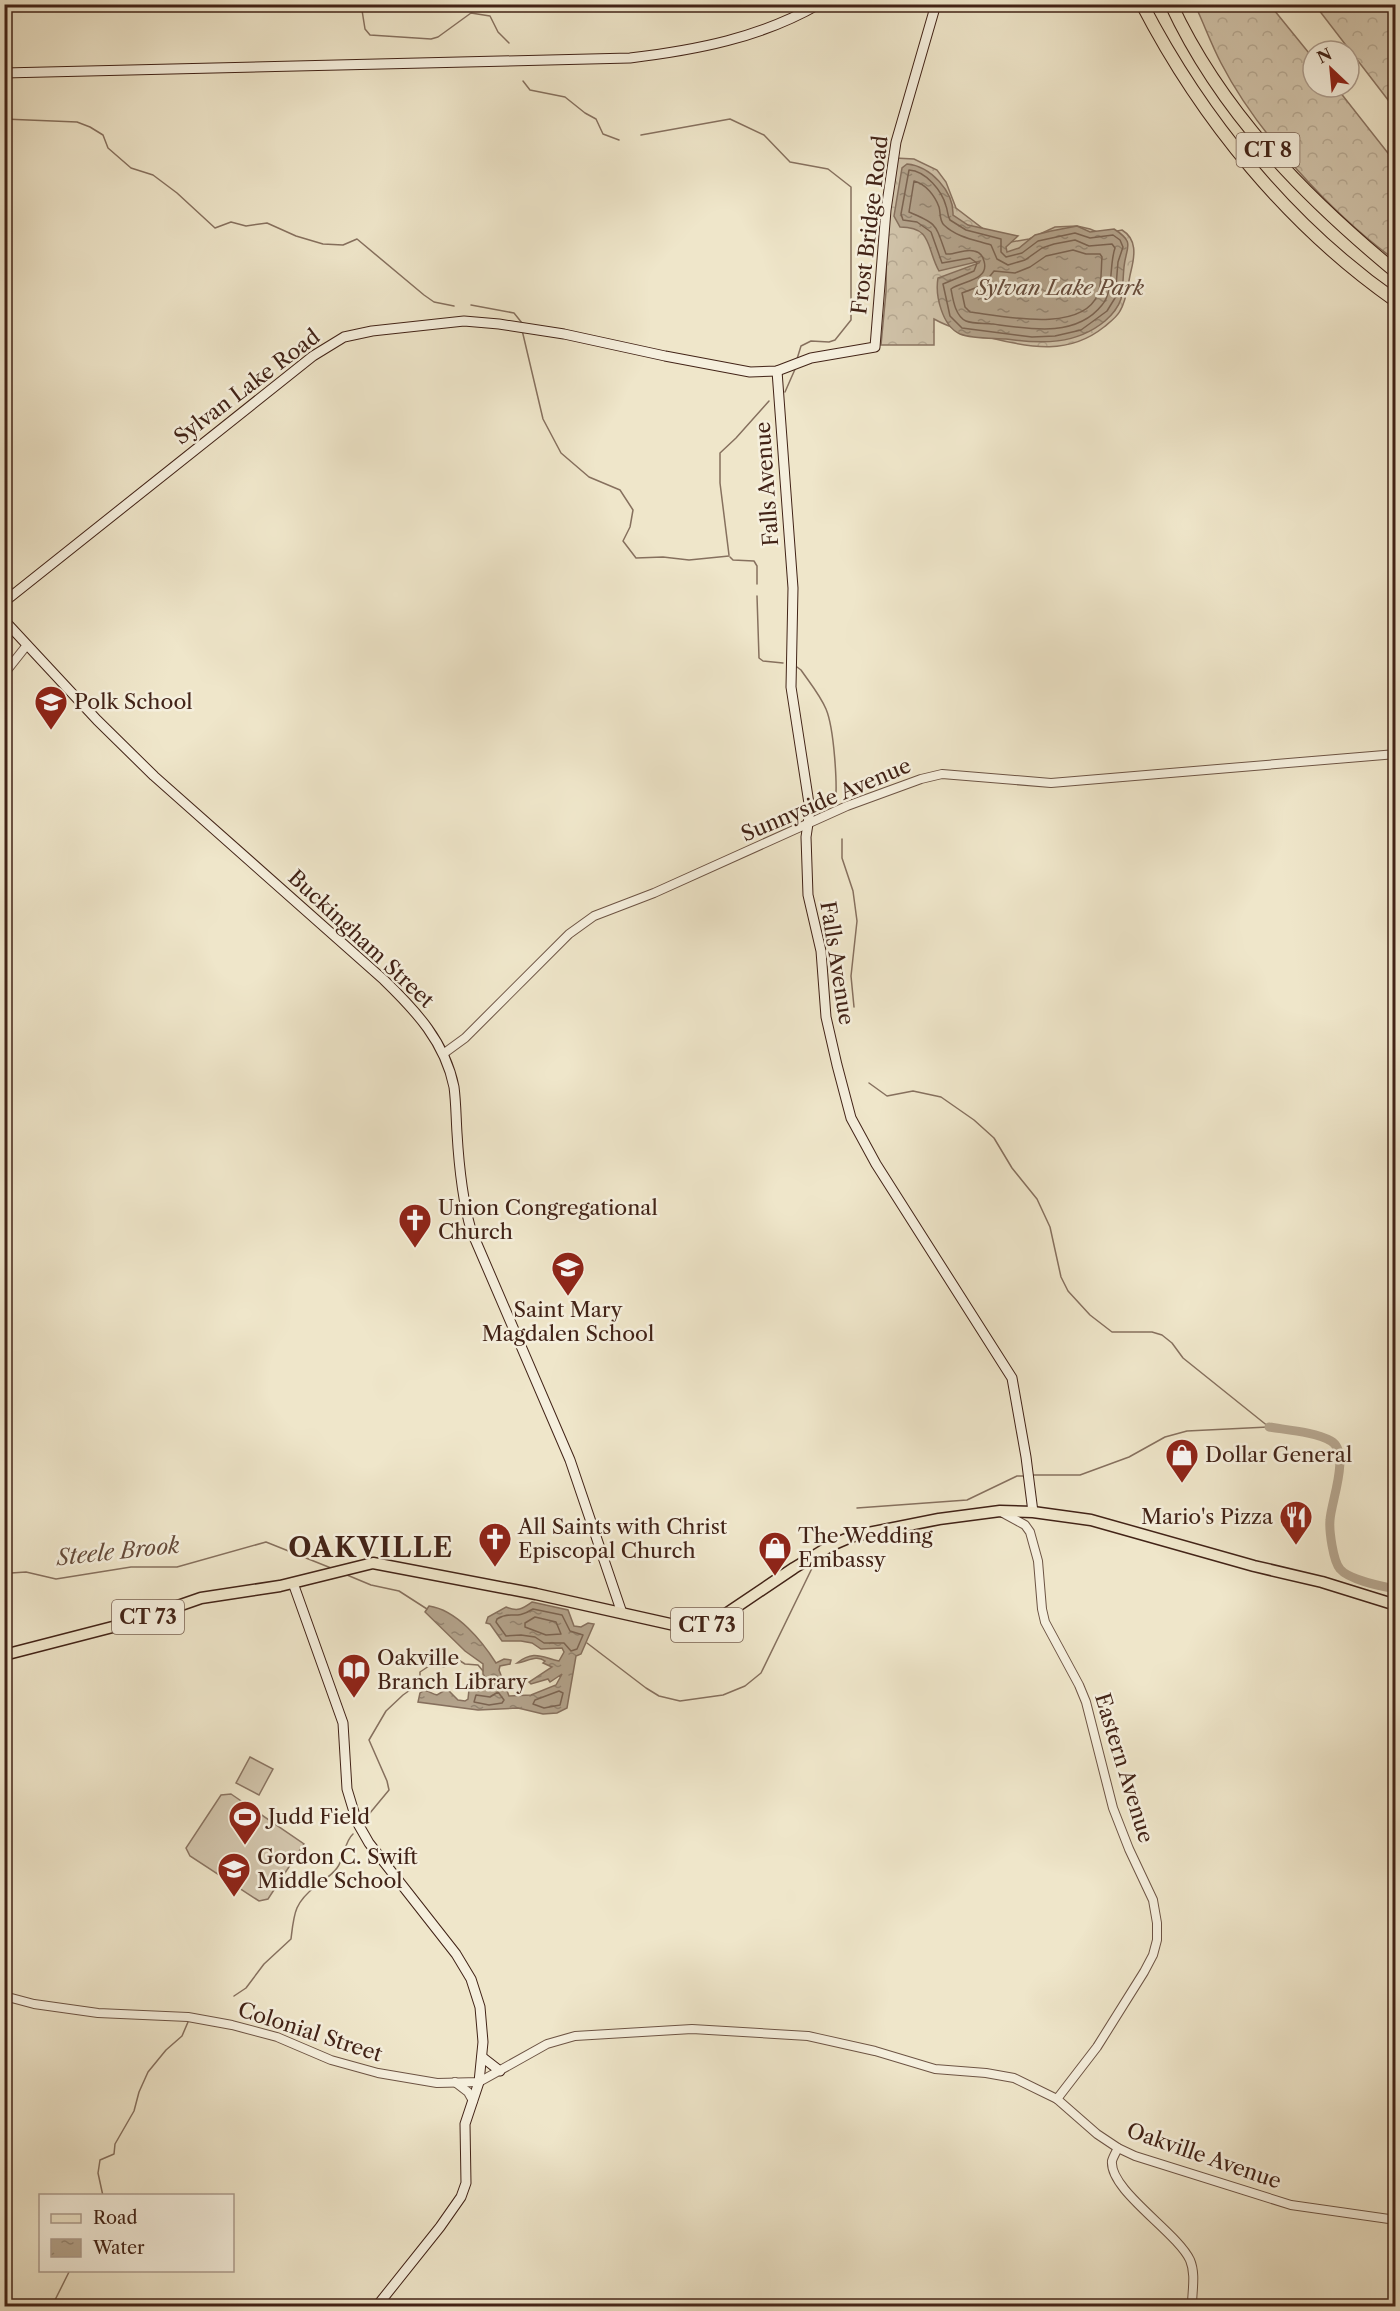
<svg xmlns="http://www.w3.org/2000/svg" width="1400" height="2311" font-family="'Libre Caslon Text',serif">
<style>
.forest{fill:url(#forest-crowns);stroke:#8a7462;stroke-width:1.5}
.garden{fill:#d2c5ac;stroke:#8a7462;stroke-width:1.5}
.water{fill:url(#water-ripples);stroke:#86705e;stroke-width:1.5}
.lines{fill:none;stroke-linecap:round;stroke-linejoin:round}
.shore{stroke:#7b6452;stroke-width:1.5}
.stream{stroke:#86705e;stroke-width:1.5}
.river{stroke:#b4a48d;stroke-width:9}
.tertiary-casing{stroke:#6d5444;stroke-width:10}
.secondary-casing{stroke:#422317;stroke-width:11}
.primary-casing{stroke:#422317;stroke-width:13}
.motorway-casing{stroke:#422317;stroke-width:14}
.tertiary{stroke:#f5efdd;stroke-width:8}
.secondary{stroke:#f5efdd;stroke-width:9}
.primary{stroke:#efe6ca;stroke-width:10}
.motorway{stroke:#efe6ca;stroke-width:12}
.labels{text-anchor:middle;stroke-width:5;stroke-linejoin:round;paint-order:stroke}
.shield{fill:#f5efdd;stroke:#786052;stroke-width:1.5}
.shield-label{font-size:20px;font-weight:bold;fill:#422317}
.street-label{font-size:21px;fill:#422317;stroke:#f5efdd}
.park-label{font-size:21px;font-style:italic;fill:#664c3c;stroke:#f5efdd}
.poi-label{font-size:21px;fill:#422317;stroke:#f5efdd;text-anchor:start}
.water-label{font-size:22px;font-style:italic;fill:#644a3a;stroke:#f5efdd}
.district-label{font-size:27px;font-weight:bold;letter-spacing:1.5px;fill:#422317;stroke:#f5efdd}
</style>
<defs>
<pattern id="forest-crowns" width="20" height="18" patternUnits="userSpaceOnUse" patternTransform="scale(1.5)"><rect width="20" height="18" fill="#d2c5ac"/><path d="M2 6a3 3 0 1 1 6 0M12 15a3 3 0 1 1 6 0" fill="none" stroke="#b6a993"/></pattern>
<pattern id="water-ripples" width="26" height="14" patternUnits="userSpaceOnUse" patternTransform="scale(1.5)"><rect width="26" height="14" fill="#b4a48d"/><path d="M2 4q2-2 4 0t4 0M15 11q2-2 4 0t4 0" fill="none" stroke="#948572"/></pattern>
</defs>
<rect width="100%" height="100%" fill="#efe6ca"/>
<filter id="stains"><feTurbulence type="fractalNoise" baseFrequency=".00333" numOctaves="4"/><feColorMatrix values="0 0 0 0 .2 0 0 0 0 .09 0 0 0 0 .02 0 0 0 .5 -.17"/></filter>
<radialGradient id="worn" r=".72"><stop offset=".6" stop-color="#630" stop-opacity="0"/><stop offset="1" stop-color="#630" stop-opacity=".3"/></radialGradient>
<g class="forest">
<path d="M1195,5H1270L1313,58V87H1336L1395,162V260C1332,214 1257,133 1221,63C1211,44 1204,24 1195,5Z"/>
<polygon points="1315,5 1395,5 1395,109"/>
<path d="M895,158L914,159L937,170L946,182L956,208L994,237L1011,242L1029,239L1055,227L1077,226L1090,229L1102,234L1122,230C1137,239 1135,255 1131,271C1128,283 1127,300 1120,311C1117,317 1110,322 1104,327C1069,355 1031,348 991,338C971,333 952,329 934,319V345H881L886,292L887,220Z"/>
</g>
<g class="garden">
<polygon points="250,1757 273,1769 259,1795 236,1783"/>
<polygon points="231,1794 304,1844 268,1899 259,1901 190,1856 186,1848 221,1795"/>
</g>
<g class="water">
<path d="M907,164C930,166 954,191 953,215L968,225L1018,236L1006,247L1007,252L1019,248L1035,235L1051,231L1077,226L1090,232L1114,229C1136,243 1126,246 1124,267C1123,277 1123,289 1121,299C1118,308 1112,315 1105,321C1076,345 1041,344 1006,339C992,338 973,339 960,334C942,326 935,295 938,278L979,263L980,261L939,271C926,248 933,227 900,227L894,216L902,168Z"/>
<path d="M532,1602L568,1610L574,1626L581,1627L588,1623L594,1624L581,1654L576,1656L567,1708L557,1713L543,1714L518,1708L478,1710L418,1702L420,1693C427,1688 429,1693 437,1695L447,1689L458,1700L465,1701L468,1699L470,1680L472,1679L482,1690L486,1689L490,1691L491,1687L483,1674V1664L465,1651L425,1612L429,1606C457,1610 482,1641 496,1663L504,1659L511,1660L510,1664L500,1666L499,1670L509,1696L531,1695L556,1685L562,1674L550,1682L548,1679L531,1684L529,1682L552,1667L543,1663L545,1661C536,1654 527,1662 517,1663C534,1650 541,1657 559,1661L564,1652L562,1648L541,1649L532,1643L521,1641H502L490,1624L486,1623L488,1617L506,1607C518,1612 522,1609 532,1602Z"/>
</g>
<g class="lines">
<g class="shore">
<path d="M909,170C926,171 942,191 946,206C948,211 947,215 950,220L966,230L1001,239V252L1006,257L1022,253L1038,241L1075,233L1090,238L1113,235L1120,240L1123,247L1118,262L1115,298L1107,311L1081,330L1055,336L1032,337L962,328L950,316L943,284L974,271L977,263L970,258L942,263L931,232L917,222L903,220L901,214Z"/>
<path d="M914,181C926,184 935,196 939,207C941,214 939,220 944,225C956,237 975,240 991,245L997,259L1008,265L1025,260L1042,248L1054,244L1075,240L1089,246L1112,244L1115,248C1109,265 1114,291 1102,305C1076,338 1029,329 993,324C985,323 973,324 966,321C955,316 953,299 951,289C961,281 990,281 984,261C983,256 979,252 974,251C965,248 955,255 946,254C935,224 938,224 909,212Z"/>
<path d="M1073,250L1086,254H1100L1102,257C1101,268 1102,283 1098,294C1082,334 1002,316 970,312L965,307L962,293L983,285L994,271L1015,273L1030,267L1046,256Z"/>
<path d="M533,1609L562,1615L570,1631L583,1635L577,1649L571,1651L564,1643H544L535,1637L521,1635L506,1636L496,1622L497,1619C512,1610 514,1621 533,1609Z"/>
<polygon points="535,1617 556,1622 561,1634 546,1635 525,1627 525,1623"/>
<polygon points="559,1691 563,1693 560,1705 544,1708 533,1704 535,1700"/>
<polygon points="498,1692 504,1700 502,1703 489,1705 474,1702 476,1695 490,1697"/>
</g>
<g class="stream">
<polyline points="361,4 365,29 370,35 431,39 438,37 471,13 490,16 498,32 509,43"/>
<polyline points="523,81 530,90 565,97 585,113 596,119 603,134 619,140"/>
<polyline points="4,119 77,122 90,127 103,135 108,148 131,168 153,175 177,193 215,228 231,222 246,226 267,223 296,236 323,244 343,245 357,239 424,295 434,302 454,306"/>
<polyline points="641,135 730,119 764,135 790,162 828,169 851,187 851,320 835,340 829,342 811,341 801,346 797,359"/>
<polyline points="471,305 514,313 522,323"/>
<polyline points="522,330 543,419 561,453 589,477 620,490 633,510 630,527 623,541 636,558 663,557 689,560 729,556"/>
<polyline points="785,392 796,367"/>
<polyline points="729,555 720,483 720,453 736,438 769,401"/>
<polyline points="730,557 733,560 754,561 757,566 757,584"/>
<polyline points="757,596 759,658 763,661 783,663"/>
<path d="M797,667L801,670C810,683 820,695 826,709C834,728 838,786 835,806"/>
<polyline points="842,839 842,858 853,891 857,921 851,976 854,1007"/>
<polyline points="869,1083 887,1096 913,1091 941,1097 974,1120 994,1138 1012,1168 1037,1199 1050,1227 1061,1277 1068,1291 1090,1315 1112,1332 1152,1332 1162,1335 1172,1343 1183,1358 1269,1427"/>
<polyline points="1033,1475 1080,1475 1129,1457 1165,1437 1187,1431 1268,1427"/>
<polyline points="857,1508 967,1500 1017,1476 1025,1476"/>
<polyline points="820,1547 822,1541"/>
<polyline points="347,1575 371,1585 399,1591 427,1609"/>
<polyline points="4,1576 11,1573 26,1572 56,1579 131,1567 177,1567 266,1542 331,1568"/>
<polyline points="587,1643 646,1688 659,1696 680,1701 723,1695 745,1686 761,1673 816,1560"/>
<polyline points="365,1819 389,1790 387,1781 369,1740 386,1711 403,1695 420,1683 420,1672 435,1662 437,1665 444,1667 446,1662 457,1659 465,1664 478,1665 483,1671"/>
<path d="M234,1996L246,1988L264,1964L291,1939C294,1914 294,1903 316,1886C324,1880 332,1875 337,1868C345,1857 344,1842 353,1834"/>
<polyline points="103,2196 98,2173 100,2160 114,2154 115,2144 134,2111 139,2092 148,2072 166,2050 182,2036 188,2022"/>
<polyline points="52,2306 70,2270"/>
</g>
<path class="river" d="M1269,1427C1287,1430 1315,1432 1331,1441C1351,1452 1331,1502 1330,1520C1329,1530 1333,1561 1340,1569C1349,1580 1381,1586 1396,1589"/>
<g class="tertiary-casing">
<g id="tertiary">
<polyline points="4,674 27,645"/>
<polyline points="443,1054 465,1038 569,934 594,916 654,893 847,806 921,779 942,774 1051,783 1396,754"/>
<polyline points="1003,1513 1025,1525 1030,1532 1038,1561 1042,1609 1045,1622 1079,1685 1086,1702 1113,1808 1129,1849 1153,1900 1157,1923 1157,1940 1153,1955 1144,1972 1097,2047 1057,2099"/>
<polyline points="4,1996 34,2004 98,2013 188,2017 232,2025 277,2037 331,2060 378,2073 437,2083 479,2082 547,2044 575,2036 692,2029 808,2036 875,2051 935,2069 986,2073 1014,2078 1057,2099 1097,2134 1118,2148 1135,2156 1291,2205 1396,2220"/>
<polyline points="455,2082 468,2092 473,2101"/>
<path d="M1118,2148C1116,2152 1113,2157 1112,2161C1109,2190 1177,2232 1190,2260C1196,2274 1192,2291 1192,2306"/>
</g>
</g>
<g class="secondary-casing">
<g id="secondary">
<path d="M4,73L630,58C696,50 760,38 819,4"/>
<polyline points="777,371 793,588 791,687 810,810 806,837 808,895 821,951 826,1017 837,1065 851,1118 876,1164 1012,1378 1026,1457 1033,1512"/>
<polyline points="4,602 313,356 344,337 372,331 464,321 499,324 564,334 665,356 750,372 777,371 811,358 875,347 886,210 896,142 936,4"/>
<path d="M4,620L97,720L154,776L384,980C416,1011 445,1042 454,1087C456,1102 456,1118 457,1133C459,1167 462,1198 471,1230L570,1460L622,1613"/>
<polyline points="293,1583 343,1723 347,1789 357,1822 369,1843 456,1954 471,1979 480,2007 483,2042 479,2082 465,2124 466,2183 461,2197 440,2227 377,2306"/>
<polyline points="482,2057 500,2071"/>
</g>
</g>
<g class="primary-casing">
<polyline id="primary" points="4,1655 132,1622 201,1598 280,1586 373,1563 536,1594 679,1626 703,1626 717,1620 794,1568 832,1545 853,1536 939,1519 1000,1511 1033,1512 1091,1520 1254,1566 1322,1582 1396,1605"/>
</g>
<g class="motorway-casing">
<g id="motorway">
<path d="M1142,4C1202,120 1289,226 1396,301"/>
<path d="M1171,4C1221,112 1305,197 1396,272"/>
</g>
</g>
<use href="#tertiary" class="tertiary"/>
<use href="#secondary" class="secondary"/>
<use href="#primary" class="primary"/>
<use href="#motorway" class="motorway"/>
</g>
<defs>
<g id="school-pin" transform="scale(1.725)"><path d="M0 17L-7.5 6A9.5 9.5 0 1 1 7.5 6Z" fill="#8f2418" stroke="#f5efdd"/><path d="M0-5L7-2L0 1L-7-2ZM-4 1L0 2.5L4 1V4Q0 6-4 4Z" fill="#fff"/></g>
<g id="church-pin" transform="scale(1.725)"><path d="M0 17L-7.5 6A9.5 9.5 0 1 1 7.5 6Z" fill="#8f2418" stroke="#f5efdd"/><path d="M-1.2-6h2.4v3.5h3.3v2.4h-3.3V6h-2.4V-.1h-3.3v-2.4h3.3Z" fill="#fff"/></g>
<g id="shop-pin" transform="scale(1.725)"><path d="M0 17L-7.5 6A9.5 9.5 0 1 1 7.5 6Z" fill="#8f2418" stroke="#f5efdd"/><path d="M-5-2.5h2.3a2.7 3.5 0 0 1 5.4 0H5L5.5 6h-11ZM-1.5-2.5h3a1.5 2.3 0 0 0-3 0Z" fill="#fff"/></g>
<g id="restaurant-pin" transform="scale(1.725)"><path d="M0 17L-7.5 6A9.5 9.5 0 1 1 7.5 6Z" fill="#8f2418" stroke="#f5efdd"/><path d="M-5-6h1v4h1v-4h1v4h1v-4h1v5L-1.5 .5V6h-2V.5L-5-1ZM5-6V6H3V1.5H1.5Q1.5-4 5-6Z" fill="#fff"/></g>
<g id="library-pin" transform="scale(1.725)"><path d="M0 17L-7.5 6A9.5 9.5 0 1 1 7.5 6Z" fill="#8f2418" stroke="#f5efdd"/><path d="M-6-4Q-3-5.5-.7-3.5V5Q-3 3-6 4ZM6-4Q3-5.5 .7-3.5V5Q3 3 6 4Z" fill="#fff"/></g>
<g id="stadium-pin" transform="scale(1.725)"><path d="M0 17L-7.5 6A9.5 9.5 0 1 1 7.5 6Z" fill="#8f2418" stroke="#f5efdd"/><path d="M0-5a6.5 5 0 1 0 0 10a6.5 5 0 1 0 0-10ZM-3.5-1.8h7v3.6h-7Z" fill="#fff"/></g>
</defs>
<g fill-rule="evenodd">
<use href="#school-pin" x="51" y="702"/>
<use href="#church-pin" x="415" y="1220"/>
<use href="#school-pin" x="568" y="1268"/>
<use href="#shop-pin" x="1182" y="1455"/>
<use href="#restaurant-pin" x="1296" y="1517"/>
<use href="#church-pin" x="495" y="1539"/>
<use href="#shop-pin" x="775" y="1548"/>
<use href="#library-pin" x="354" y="1670"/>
<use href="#stadium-pin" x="245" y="1817"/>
<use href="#school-pin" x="234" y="1869"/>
</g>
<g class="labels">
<g class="shield">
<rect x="1236.5" y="133" width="63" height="34" rx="4.5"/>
<rect x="112" y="1600" width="72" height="34" rx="4.5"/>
<rect x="671" y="1608" width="72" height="34" rx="4.5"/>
</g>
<g class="shield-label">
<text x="1268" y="157">CT 8</text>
<text x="148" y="1624">CT 73</text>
<text x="707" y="1632">CT 73</text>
</g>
<g class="street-label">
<text transform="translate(870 225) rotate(-83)" y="7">Frost Bridge Road</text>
<text transform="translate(247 387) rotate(-37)" y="7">Sylvan Lake Road</text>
<text transform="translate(767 484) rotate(-94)" y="7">Falls Avenue</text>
<text transform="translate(826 800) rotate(-23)" y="7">Sunnyside Avenue</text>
<text transform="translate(361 939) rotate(43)" y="7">Buckingham Street</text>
<text transform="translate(837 963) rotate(81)" y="7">Falls Avenue</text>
<text transform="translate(1124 1768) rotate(73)" y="7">Eastern Avenue</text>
<text transform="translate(310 2032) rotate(18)" y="7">Colonial Street</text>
<text transform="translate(1204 2156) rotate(19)" y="7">Oakville Avenue</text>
</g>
<g class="park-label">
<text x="1060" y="295">Sylvan Lake Park</text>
</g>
<g class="poi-label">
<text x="74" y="709">Polk School</text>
<text x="438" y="1215">Union Congregational<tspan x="438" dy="24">Church</tspan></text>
<text x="568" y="1317" text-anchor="middle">Saint Mary<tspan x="568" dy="24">Magdalen School</tspan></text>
<text x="1205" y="1462">Dollar General</text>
<text x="1273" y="1524" text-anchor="end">Mario's Pizza</text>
<text x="518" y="1534">All Saints with Christ<tspan x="518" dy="24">Episcopal Church</tspan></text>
<text x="798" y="1543">The Wedding<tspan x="798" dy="24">Embassy</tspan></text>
<text x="377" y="1665">Oakville<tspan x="377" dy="24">Branch Library</tspan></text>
<text x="268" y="1824">Judd Field</text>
<text x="257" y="1864">Gordon C. Swift<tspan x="257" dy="24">Middle School</tspan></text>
</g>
<g class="water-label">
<text transform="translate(118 1551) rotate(-6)" y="8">Steele Brook</text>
</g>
<g class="district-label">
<text x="371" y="1557">OAKVILLE</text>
</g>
</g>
<rect width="1400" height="2311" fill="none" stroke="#efe6ca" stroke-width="24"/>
<rect x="6" y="6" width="1388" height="2299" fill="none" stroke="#422317" stroke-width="3"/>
<rect x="12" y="12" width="1376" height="2287" fill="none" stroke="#422317" stroke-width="1.5"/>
<rect x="39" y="2194" width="195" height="78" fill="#f5efdd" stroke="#ad9d8e" stroke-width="1.5"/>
<rect x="51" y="2214" width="30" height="9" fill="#efe6ca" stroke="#ad9d8e" stroke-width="1.5"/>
<text x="93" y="2224" font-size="18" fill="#422317">Road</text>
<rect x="51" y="2239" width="30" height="18" fill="url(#water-ripples)" stroke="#ad9d8e" stroke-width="1.5"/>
<text x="93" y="2254" font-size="18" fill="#422317">Water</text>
<g transform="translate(1331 69) rotate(334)"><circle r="28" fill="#f5efdd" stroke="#ad9d8e" stroke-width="1.5"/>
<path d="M0-4.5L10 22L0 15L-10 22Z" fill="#8f2418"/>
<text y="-9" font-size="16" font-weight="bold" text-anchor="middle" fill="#422317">N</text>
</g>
<rect width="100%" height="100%" filter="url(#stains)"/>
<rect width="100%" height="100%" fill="url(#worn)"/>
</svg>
